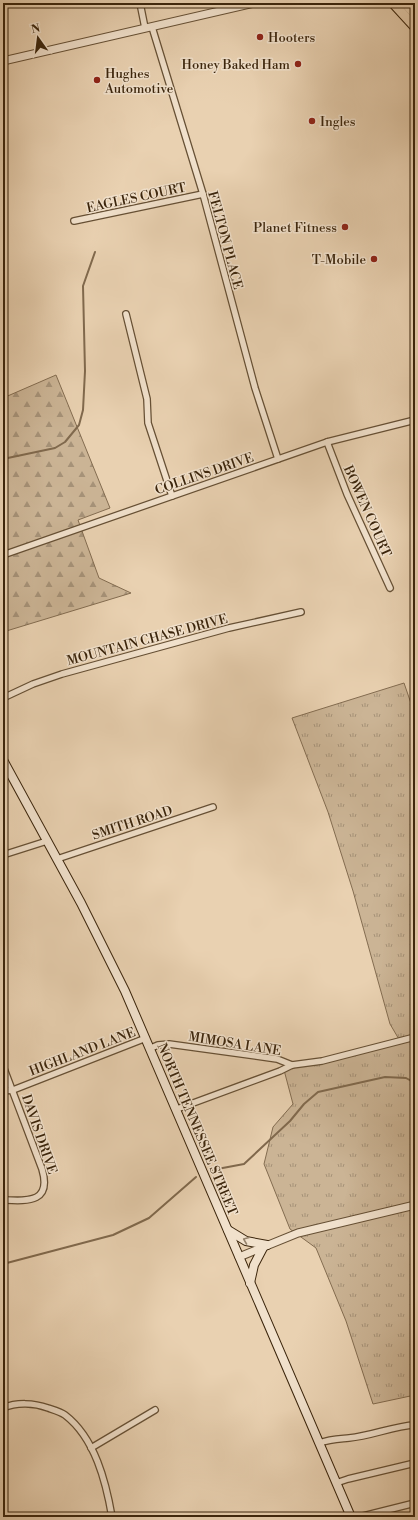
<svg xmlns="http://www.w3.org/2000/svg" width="418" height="1520" font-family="'Libre Bodoni',serif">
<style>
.grass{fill:url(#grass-tufts);stroke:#836c50}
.forest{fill:url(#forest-firs);stroke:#836c50}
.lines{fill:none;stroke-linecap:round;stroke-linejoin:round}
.stream{stroke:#80694d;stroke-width:2}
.minor-casing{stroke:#665035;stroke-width:8}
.tertiary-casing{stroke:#665035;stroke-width:9}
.secondary-casing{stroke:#3b250c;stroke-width:10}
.primary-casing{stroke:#3b250c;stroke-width:11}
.minor{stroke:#f1e1cc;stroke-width:5.5}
.tertiary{stroke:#f1e1cc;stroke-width:7}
.secondary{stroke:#f1e1cc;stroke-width:8}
.primary{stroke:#e9d1b1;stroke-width:9}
.oneway{stroke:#96836c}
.poi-dot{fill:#8f2418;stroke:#f1e1cc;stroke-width:1.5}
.labels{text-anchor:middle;stroke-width:3;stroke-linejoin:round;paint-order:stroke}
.poi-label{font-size:13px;fill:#3b250c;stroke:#f1e1cc;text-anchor:start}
.street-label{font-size:13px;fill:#3b250c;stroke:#f1e1cc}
</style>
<defs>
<pattern id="grass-tufts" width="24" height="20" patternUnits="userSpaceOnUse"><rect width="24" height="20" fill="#cbb495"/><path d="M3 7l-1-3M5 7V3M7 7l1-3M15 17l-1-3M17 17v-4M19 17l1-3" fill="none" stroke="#a69278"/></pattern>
<pattern id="forest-firs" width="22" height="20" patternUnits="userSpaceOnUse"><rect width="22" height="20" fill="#cbb495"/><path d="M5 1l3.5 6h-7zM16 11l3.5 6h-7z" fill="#a69278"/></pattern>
</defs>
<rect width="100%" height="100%" fill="#e9d1b1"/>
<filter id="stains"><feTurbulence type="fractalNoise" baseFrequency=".005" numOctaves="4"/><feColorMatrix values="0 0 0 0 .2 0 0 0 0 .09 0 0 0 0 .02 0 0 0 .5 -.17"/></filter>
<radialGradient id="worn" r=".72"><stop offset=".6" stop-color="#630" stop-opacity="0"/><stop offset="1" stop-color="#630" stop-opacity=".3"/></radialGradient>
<polygon class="grass" points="404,683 415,715 415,1395 373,1404 346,1321 316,1248 290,1229 264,1164 273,1127 293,1104 284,1070 400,1041 390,1024 353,891 328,812 292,718"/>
<polygon class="forest" points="56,375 110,508 78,520 99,578 131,593 3,632 3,398"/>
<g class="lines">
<g class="stream">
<polyline points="3,459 55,448 65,442 79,425 83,410 85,371 83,286 95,252"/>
<polyline points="212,1170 244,1164 290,1121 304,1104 318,1092 385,1077 406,1078 415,1083"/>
<polyline points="3,1264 113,1235 149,1218 196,1177"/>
</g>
<g class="minor-casing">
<g id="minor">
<polyline points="140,3 145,28"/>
<polyline points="152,27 203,194 255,388 278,459"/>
<polyline points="74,221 203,194"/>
<polyline points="126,314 147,399 148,423 172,496"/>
<polyline points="327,442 347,494 390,588"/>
<polyline points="3,555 327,442 415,420"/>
<polyline points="3,698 33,684 62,674 229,628 301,612"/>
<polyline points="3,855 47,841"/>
<polyline points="57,859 213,807"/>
<polyline points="151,1048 158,1045 169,1044 277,1059 292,1065"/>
<path d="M3,1066L42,1169C52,1203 28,1201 3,1200"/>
<polyline points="3,1091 13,1090 146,1038"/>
<polyline points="177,1109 280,1071 292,1065 322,1061 415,1037"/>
<path d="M3,1408C17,1402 34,1403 48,1408C54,1410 61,1412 65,1415C95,1438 106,1482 112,1517"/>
<path d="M319,1443C330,1439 338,1439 349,1438C372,1436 393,1426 415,1425"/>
<polyline points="91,1448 155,1410"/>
<polyline points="336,1483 348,1479 415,1463"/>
<polyline points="359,1517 415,1503"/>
</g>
</g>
<g class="tertiary-casing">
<g id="tertiary">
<polyline points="3,61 254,3"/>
<polyline points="239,1257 298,1233 415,1205"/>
</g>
</g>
<g class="secondary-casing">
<g id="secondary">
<polyline points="3,760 81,903 125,991 351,1517"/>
<polyline points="228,1230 246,1241 267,1245"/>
<polyline points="250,1283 254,1265 264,1246"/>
</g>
</g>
<g class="primary-casing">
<g id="primary">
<polyline points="393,3 415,27"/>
<polyline points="405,3 415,14"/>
</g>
</g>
<use href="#minor" class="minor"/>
<use href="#tertiary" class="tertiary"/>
<use href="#secondary" class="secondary"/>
<use href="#primary" class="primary"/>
</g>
<defs><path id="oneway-chevron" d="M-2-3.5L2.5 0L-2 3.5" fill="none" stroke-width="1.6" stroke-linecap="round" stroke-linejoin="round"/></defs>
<use class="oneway" href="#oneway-chevron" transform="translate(246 1240) rotate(-158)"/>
<g class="poi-dot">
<circle cx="260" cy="37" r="4"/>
<circle cx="298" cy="64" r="4"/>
<circle cx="97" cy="80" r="4"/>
<circle cx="312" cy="121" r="4"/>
<circle cx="345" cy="227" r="4"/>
<circle cx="374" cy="259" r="4"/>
</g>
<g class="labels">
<g class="poi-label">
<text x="268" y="42">Hooters</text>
<text x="290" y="69" text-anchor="end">Honey Baked Ham</text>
<text x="105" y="78">Hughes<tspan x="105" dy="15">Automotive</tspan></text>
<text x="320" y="126">Ingles</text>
<text x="337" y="232" text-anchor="end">Planet Fitness</text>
<text x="366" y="264" text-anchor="end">T-Mobile</text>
</g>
<g class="street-label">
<text transform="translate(136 197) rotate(-12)" y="5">EAGLES COURT</text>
<text transform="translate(226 240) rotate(75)" y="5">FELTON PLACE</text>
<text transform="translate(204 473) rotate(-19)" y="5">COLLINS DRIVE</text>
<text transform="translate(368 511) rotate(66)" y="5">BOWEN COURT</text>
<text transform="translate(147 639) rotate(-15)" y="5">MOUNTAIN CHASE DRIVE</text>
<text transform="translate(132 822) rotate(-18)" y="5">SMITH ROAD</text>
<text transform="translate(235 1043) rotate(9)" y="5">MIMOSA LANE</text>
<text transform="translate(82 1051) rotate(-21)" y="5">HIGHLAND LANE</text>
<text transform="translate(198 1129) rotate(67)" y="5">NORTH TENNESSEE STREET</text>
<text transform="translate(40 1134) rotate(71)" y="5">DAVIS DRIVE</text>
</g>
</g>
<rect width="418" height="1520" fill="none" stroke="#e9d1b1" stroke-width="16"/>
<rect x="4" y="4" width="410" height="1512" fill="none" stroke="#3b250c" stroke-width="2"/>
<rect x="8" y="8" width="402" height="1504" fill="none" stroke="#3b250c"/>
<g transform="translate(38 38) rotate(346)" stroke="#f1e1cc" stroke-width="3" paint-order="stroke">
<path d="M0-3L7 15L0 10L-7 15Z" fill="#3b250c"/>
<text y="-6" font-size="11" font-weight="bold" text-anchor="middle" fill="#3b250c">N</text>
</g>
<rect width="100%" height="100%" filter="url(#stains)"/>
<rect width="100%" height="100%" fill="url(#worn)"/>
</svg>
